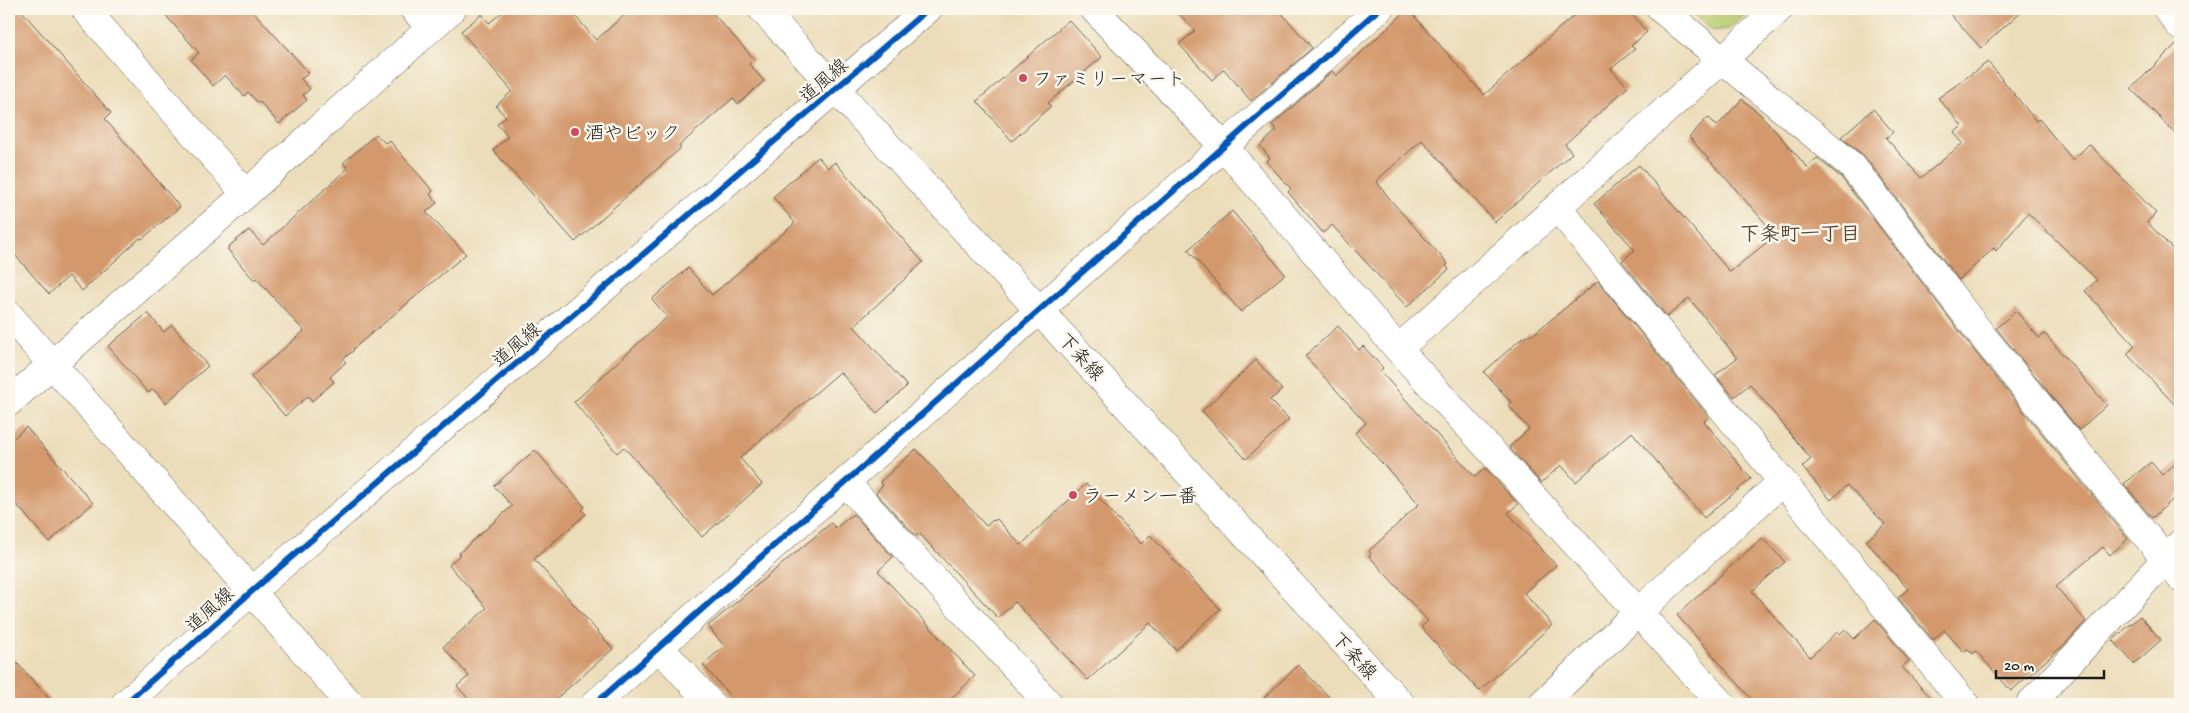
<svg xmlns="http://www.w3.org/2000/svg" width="2189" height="713" font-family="'Gochi Hand','Klee One',sans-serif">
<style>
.green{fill:#b8cb6f;stroke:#6a7446}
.building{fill:#d3986c}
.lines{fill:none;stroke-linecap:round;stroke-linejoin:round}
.minor-casing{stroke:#656053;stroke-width:29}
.tertiary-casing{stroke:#656053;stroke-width:29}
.minor{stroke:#fff;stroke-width:28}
.tertiary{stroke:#fff;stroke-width:28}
.cycleway-casing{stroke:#fbf7ec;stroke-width:9}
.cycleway{stroke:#0057b8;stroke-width:6}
.poi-dot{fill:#d1495b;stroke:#fbf7ec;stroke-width:2}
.labels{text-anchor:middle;stroke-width:5;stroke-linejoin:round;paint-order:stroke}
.poi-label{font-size:19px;fill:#1c1c1c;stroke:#fbf7ec;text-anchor:start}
.street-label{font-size:19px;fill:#1c1c1c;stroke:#fbf7ec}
.neighbourhood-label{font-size:20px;font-weight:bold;fill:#5c4738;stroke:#fbf7ec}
</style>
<rect width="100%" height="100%" fill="#fbf7ec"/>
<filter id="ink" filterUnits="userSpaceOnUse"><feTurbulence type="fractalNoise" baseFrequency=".02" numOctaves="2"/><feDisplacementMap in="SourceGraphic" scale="10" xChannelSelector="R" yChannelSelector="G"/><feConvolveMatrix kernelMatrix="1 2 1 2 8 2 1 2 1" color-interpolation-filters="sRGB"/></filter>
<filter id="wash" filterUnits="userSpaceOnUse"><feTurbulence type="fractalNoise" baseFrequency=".0096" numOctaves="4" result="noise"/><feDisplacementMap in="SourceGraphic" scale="20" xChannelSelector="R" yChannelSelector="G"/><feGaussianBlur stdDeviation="1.12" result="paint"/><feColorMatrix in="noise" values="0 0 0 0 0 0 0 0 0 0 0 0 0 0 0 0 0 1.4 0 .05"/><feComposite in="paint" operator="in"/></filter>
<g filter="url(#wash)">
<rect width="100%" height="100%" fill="#ecddba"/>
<polygon class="green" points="1687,9 1751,9 1729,29 1713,31"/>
<g id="blocks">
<g class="building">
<polygon points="9,9 20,9 111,113 105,119 180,207 142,239 140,238 82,291 69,276 49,294 9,248"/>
<polygon points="160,9 251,9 309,73 301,79 310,89 303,95 307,100 279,124 260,102 258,103 248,92 244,96 225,75 213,86 191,60 199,53"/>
<polygon points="506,9 569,9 596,40 631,9 709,9 754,59 749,64 764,81 738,104 733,98 679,146 681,148 575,242 493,150 508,137 497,124 506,117 496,106 512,91 461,31 482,14 489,23"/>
<polygon points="1175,9 1278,9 1312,48 1251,101 1224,69 1212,80 1179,44 1195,31"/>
<polygon points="1408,9 1484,95 1581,9 1627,9 1647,32 1631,46 1635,49 1611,69 1628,87 1565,144 1572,153 1495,222 1422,140 1376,181 1394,204 1448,264 1446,266 1449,269 1407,307 1332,225 1323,233 1288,192 1291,189 1266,161 1270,158 1260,146 1277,130 1272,125 1332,71 1336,76"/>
<polygon points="1945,9 2024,9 1981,48"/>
<polygon points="1069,20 1102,57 1048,103 1051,106 1012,141 977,101"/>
<polygon points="2179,41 2180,41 2180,138 2131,89"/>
<polygon points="1988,62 2036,121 2039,119 2073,160 2089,144 2156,213 2147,222 2180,257 2180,410 2127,354 2135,346 2085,291 2097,280 2028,213 1996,251 1994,248 1959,280 1864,156 1841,137 1873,109 1893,132 1886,138 1921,178 1963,143 1954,133 1962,126 1938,98"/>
<polygon points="1742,99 1762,116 1807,167 1817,158 1841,177 1976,353 2128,539 2110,555 2103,547 2056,587 2086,621 2065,644 2011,691 1976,651 1973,654 1968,649 1964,652 1944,630 1933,640 1898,598 1908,589 1866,541 1885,524 1847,485 1831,500 1802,467 1811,459 1750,384 1734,397 1715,375 1737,358 1689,298 1667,317 1622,261 1635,250 1594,204 1639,165 1730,272 1776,235 1689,137 1708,117 1717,126"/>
<polygon points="376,134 385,143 389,140 433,191 430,194 437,203 426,212 466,254 353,349 354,350 343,359 346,362 330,377 334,382 312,401 308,396 285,416 251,377 304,331 256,278 254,280 228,250 228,247 249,230 263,245 348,168 343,163"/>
<polygon points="818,157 828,168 835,162 923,262 854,326 907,386 877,413 840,372 740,458 762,484 702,537 624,447 617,453 574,402 667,317 652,299 688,268 712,295 795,223 773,197"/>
<polygon points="1232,211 1285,274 1241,312 1188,250"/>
<polygon points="1598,281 1709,417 1704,421 1751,479 1704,518 1632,432 1576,482 1561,465 1541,483 1509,447 1529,429 1508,405 1511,402 1484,372 1523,337 1524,339 1529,334 1531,336"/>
<polygon points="2016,311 2039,338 2045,334 2107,405 2079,430 1996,328"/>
<polygon points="148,313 164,332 172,325 208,366 166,403 153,389 148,393 108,346"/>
<polygon points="1338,326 1359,350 1363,346 1383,368 1380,371 1475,477 1485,468 1518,504 1508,513 1556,565 1524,593 1552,625 1479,691 1421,627 1428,621 1369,556 1371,554 1369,551 1419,504 1355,433 1366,423 1305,356"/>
<polygon points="1256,360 1282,390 1270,400 1289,419 1246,459 1202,411"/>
<polygon points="26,427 93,503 49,542 9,496 9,442"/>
<polygon points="916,449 986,526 993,520 994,521 997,519 1021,545 1086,484 1141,544 1150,535 1220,609 1176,650 1150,623 1088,680 1015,602 998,618 919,533 916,536 876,493 883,485 880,482"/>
<polygon points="535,450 585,507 582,510 586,514 534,559 613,649 550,704 473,704 457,686 469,676 443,647 487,608 449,565 460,555 459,553 512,506 494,486"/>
<polygon points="2180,460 2180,493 2152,518 2124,484 2151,462 2162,475"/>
<polygon points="853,514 893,557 878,571 975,676 945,704 737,704 703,665 724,646 708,626 831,523 836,528"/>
<polygon points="1762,538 1785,562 1752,591 1810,657 1837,632 1840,634 1845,629 1854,639 1875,619 1909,661 1902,667 1937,704 1756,704 1677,615"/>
<polygon points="2140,616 2161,640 2134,664 2113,640"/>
<polygon points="9,654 54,704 9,704"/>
<polygon points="1298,665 1336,704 1258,704"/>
</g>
</g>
</g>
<g filter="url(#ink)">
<use href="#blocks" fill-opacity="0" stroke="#656053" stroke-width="1"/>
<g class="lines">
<g class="minor-casing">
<g id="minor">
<polyline points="85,9 246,194"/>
<polyline points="414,9 430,27"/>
<polyline points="1094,9 1224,147 1398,349 1722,704"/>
<polyline points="1661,9 1852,166 1988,343 2180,577"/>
<polyline points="2167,9 2180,26"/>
<polyline points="1557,207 1965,704"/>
<polyline points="9,315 350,704"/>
<polyline points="1398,349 1779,9"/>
<polyline points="9,402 246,194 452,9"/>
<polyline points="846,483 1049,704"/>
<polyline points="660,648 711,704"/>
<polyline points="595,704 1379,9"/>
<polyline points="1542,704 1638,612 1782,482"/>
<polyline points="2030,704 2180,544"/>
</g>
</g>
<g class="tertiary-casing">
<g id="tertiary">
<polyline points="762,9 1401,704"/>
<polyline points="125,704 251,592 928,9"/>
</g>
</g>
<use href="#minor" class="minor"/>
<use href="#tertiary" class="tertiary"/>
<g class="cycleway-casing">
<g id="cycleway">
<polyline points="125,704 251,592 928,9"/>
<polyline points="595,704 1379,9"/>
</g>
</g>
<use href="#cycleway" class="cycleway"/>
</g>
</g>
<g class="poi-dot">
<circle cx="1023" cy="78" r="5"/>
<circle cx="575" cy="132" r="5"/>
<circle cx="1073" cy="495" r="5"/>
</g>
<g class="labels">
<g class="poi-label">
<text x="1033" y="85">ファミリーマート</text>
<text x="585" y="139">酒やビック</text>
<text x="1083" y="502">ラーメン一番</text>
</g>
<g class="street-label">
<text transform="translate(823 80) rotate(-41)" y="7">道風線</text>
<text transform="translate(516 344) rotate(-41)" y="7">道風線</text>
<text transform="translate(1082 356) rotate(47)" y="7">下条線</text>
<text transform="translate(209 609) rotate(-42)" y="7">道風線</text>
<text transform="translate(1355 655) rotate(47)" y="7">下条線</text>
</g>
<g class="neighbourhood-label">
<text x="1800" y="240">下条町一丁目</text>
</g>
</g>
<rect width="2189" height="713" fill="none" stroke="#fbf7ec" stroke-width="30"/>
<path d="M1996 670v8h108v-8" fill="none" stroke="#1c1c1c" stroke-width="2.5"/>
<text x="2004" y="670" font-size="15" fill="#1c1c1c" stroke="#fbf7ec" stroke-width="4" paint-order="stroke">20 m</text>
</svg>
